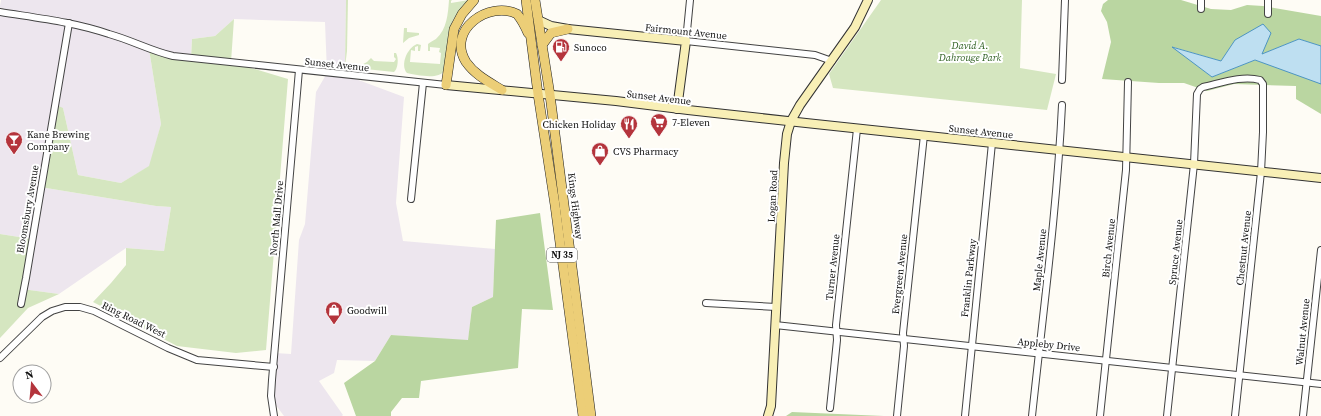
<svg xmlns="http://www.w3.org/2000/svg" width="1321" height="416" font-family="'Source Serif 4',serif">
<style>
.industrial{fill:#ede6ee}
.green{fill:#d5e6c0}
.forest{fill:#bad6a1}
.water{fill:#bedff1;stroke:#4c94c1}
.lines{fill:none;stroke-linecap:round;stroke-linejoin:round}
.street-casing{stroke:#434343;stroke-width:8}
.secondary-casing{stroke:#323232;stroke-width:10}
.primary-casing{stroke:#212121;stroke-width:10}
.street{stroke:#fff;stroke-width:6}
.secondary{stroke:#f8efb6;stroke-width:8}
.primary{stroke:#ecce77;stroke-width:9}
.labels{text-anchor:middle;stroke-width:4;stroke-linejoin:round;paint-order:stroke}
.shield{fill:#fff;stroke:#585858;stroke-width:1}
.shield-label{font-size:9px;font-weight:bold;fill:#101010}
.street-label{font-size:10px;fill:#101010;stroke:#fff}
.park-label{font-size:10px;font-style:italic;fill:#336326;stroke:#fff}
.poi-label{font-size:10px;fill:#101010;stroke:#fff;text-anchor:start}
</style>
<rect width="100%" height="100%" fill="#fefcf5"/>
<polygon class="industrial" points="1,0 346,0 345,75 404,97 396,203 403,241 495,249 493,297 472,307 468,341 391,335 375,361 337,360 334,373 319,381 343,415 342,416 284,416 272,400 275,353 291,354 299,240 305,224 316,92 327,73 325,22 234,19 215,36 192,39 191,59 149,49 161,124 150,166 121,183 78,175 63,108 40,187 156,206 171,207 164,251 126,248 59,294 22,289 32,239 0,234 0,6"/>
<g class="green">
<polygon points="346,0 348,0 347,51 345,67"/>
<path d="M449,0H452L451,1V3L469,0C463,7 457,13 453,20C445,36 449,55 444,71C439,80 416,75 407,73C400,65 407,48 417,44L421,45L420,51H418V46L415,47V51L411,50L410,62L440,64L441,53L439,52L440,48L430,47V51H428V44C430,42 433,41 436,39C447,29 448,14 449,0Z"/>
<polygon points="881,0 1022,0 1020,68 1056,74 1047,110 833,88 829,74"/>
<polygon points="234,19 231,62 288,79 266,350 236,353 177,346 93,302 111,283 126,265 126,248 164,251 171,207 156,206 40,187 54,104 63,108 78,175 121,183 149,166 161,124 149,49 191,59 192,39 215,36"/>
<polygon points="404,28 407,28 407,32 419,33 419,35 409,38 403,43"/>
<path d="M394,53H396C399,58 398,69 394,72L356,68L367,62L371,58L374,61L394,62L396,59L394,57Z"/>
<polygon points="0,234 32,239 22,289 59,294 28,308 0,338"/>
</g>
<g class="forest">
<polygon points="1108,0 1181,0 1211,9 1231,10 1247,5 1263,6 1321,16 1321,46 1299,39 1262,54 1235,40 1221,61 1173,47 1212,77 1255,60 1320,82 1321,84 1321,114 1296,99 1296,86 1234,84 1207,91 1184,83 1159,83 1102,79 1111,42 1107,22 1101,11 1103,4"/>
<polygon points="540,213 553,310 522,309 518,368 421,381 419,398 402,398 391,412 391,416 356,416 344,383 375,361 391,335 468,340 472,307 493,297 496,220"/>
<polygon points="792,412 884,416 786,416"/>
</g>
<polygon class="water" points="1263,24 1271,33 1262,54 1299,39 1321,46 1321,84 1255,60 1212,77 1172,47 1221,61 1235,40"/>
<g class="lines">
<g class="street-casing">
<g id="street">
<polyline points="690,0 686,41 815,55 832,61"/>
<polyline points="1201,9 1201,0"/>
<path d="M0,12C37,18 74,22 109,34C131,40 151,51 173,56L446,85"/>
<polyline points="1268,14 1268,0"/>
<polyline points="1062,80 1065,0"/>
<polyline points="411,199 423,83"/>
<polyline points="706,303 776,307"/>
<polyline points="21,304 26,278 69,23"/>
<polyline points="775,325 1321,384"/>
<polyline points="0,358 42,317 52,311 65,307 80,307 94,311 168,348 197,360 274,367"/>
<polyline points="830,408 837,340 836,325 857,129"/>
<polyline points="274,416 271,396 272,380 299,70"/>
<polyline points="897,416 904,346 903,333 924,135"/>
<polyline points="965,416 992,143"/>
<path d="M1032,416C1043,313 1057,209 1062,105"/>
<polyline points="1100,416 1126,170 1128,82"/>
<path d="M1167,416L1194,164L1197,94L1200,89L1203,87C1221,83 1242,75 1260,80L1263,84V132L1261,172L1235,416"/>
<polyline points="1303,416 1321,250"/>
</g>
</g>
<g class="secondary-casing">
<g id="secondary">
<polyline points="538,20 551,26 568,29 686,41 677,109"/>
<polyline points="446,85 616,101 688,110 806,123 1321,178"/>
<polyline points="768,416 771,406 784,163 787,134 791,121 800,105 855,27 868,0"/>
</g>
</g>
<g class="primary-casing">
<g id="primary">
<polyline points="526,0 538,94 555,205 583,416"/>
<polyline points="535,0 550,95 591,416"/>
<polyline points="542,45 551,33 568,29"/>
<polyline points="446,85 454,29 462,14 474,0"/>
<path d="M502,90C489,82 475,75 466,62C446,30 489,0 517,14C522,20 525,26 528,33"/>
</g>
</g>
<use href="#street" class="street"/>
<use href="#secondary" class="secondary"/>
<use href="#primary" class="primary"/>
</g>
<defs>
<g id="fuel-pin" transform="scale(0.9)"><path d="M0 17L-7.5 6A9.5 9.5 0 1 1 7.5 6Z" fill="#b4343c" stroke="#fff"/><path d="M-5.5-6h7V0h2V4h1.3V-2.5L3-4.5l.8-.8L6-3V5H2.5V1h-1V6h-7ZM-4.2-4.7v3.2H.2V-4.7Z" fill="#fff"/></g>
<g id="supermarket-pin" transform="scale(0.9)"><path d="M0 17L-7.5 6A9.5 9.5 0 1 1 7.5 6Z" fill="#b4343c" stroke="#fff"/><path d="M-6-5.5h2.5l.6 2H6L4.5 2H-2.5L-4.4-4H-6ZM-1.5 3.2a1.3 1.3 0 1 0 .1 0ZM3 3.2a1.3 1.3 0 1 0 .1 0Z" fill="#fff"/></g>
<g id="restaurant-pin" transform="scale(0.9)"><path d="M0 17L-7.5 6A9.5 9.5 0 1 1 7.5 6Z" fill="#b4343c" stroke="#fff"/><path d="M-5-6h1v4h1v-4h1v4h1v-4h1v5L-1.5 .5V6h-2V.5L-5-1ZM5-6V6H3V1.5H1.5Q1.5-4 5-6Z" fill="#fff"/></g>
<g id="bar-pin" transform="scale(0.9)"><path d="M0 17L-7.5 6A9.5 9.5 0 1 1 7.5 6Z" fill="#b4343c" stroke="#fff"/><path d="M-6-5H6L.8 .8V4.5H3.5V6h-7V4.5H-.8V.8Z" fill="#fff"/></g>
<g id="shop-pin" transform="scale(0.9)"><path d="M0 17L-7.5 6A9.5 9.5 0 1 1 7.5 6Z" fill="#b4343c" stroke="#fff"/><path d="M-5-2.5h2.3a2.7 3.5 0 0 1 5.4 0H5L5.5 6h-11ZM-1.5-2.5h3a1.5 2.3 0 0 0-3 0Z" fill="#fff"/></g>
</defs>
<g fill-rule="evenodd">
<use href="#fuel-pin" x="561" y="47"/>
<use href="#supermarket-pin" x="659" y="122"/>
<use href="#restaurant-pin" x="629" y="124"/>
<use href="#bar-pin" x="14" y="140"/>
<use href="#shop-pin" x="600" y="151"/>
<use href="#shop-pin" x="334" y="310"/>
</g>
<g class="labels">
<rect class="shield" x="547" y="248" width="30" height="14" rx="3"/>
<g class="shield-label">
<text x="562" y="258">NJ 35</text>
</g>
<g class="street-label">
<text transform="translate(686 31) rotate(6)" y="4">Fairmount Avenue</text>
<text transform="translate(337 64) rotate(6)" y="4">Sunset Avenue</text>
<text transform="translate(659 97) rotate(7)" y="4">Sunset Avenue</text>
<text transform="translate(981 131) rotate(6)" y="4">Sunset Avenue</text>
<text transform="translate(772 196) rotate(-87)" y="4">Logan Road</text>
<text transform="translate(576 206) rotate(83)" y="4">Kings Highway</text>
<text transform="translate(27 209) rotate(-80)" y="4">Bloomsbury Avenue</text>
<text transform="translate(276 218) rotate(-85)" y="4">North Mall Drive</text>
<text transform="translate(1108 248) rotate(-84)" y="4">Birch Avenue</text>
<text transform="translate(1243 248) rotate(-84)" y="4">Chestnut Avenue</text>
<text transform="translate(1175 252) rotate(-84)" y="4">Spruce Avenue</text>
<text transform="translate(1039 260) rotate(-84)" y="4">Maple Avenue</text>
<text transform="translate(832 267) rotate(-84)" y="4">Turner Avenue</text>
<text transform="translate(899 274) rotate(-84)" y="4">Evergreen Avenue</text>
<text transform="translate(968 278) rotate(-84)" y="4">Franklin Parkway</text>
<text transform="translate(134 319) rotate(26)" y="4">Ring Road West</text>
<text transform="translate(1302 332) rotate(-84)" y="4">Walnut Avenue</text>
<text transform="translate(1049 344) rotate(6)" y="4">Appleby Drive</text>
</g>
<g class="park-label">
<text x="970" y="49">David A.<tspan x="970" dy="12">Dahrouge Park</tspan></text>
</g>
<g class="poi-label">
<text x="574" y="51">Sunoco</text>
<text x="672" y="126">7-Eleven</text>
<text x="616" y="128" text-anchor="end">Chicken Holiday</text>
<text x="27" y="138">Kane Brewing<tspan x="27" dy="12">Company</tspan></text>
<text x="613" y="155">CVS Pharmacy</text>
<text x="347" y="314">Goodwill</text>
</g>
</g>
<g transform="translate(32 384) rotate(344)"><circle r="19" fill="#ffffff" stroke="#9f9f9f"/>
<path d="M0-3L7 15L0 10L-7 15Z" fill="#b4343c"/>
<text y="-6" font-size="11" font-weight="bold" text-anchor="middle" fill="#101010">N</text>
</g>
</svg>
